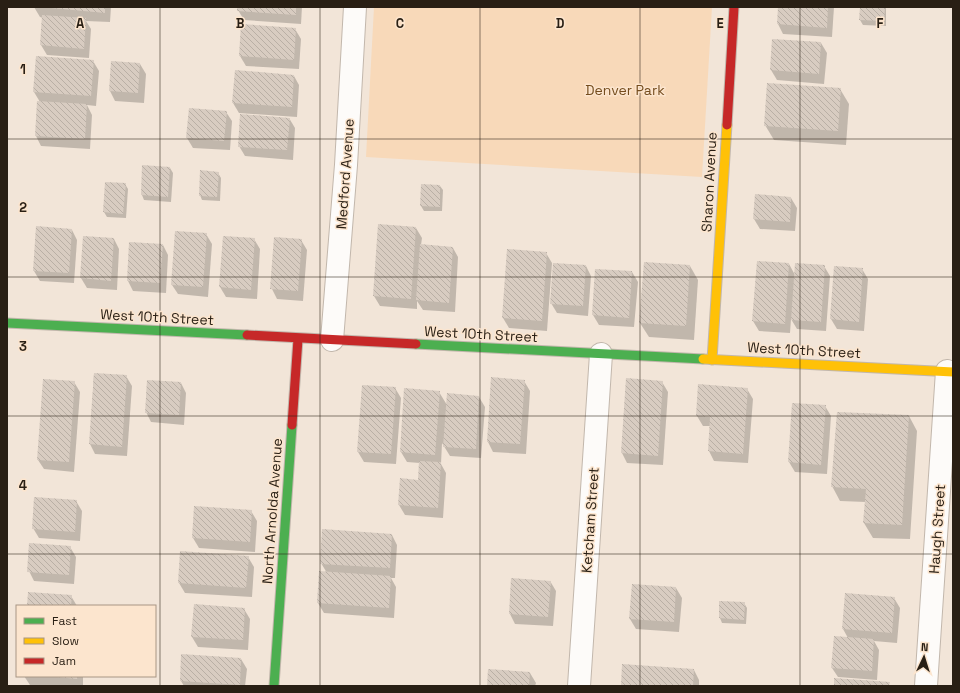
<svg xmlns="http://www.w3.org/2000/svg" width="960" height="693" font-family="'Space Grotesk',sans-serif">
<style>
.green{fill:#f8d9b9}
.shadow{fill:#0003}
.building{fill:url(#building-back-hatch)}
.lines{fill:none;stroke-linecap:round;stroke-linejoin:round}
.street-casing{stroke:#c2b7ac;stroke-width:24}
.fast-casing{stroke:#c2b7ac;stroke-width:11}
.slow-casing{stroke:#c2b7ac;stroke-width:11}
.jam-casing{stroke:#c2b7ac;stroke-width:11}
.street{stroke:#fdfbf9;stroke-width:22}
.fast{stroke:#4caf50;stroke-width:9}
.slow{stroke:#ffc107;stroke-width:9}
.jam{stroke:#c62828;stroke-width:9}
.grid{fill:none;stroke:#291f14;stroke-width:1;stroke-opacity:0.55}
.labels{text-anchor:middle;stroke-width:3;stroke-linejoin:round;paint-order:stroke}
.park-label{font-size:14px;fill:#754d1e;stroke:#fce5ce}
.street-label{font-size:14px;fill:#291f14;stroke:#fce5ce}
.grid-label{font-size:13px;text-anchor:middle;font-weight:bold;fill:#291f14;stroke:#fce5ce;stroke-width:3;stroke-linejoin:round;paint-order:stroke}
</style>
<defs>
<pattern id="building-back-hatch" width="6" height="6" patternUnits="userSpaceOnUse"><rect width="6" height="6" fill="#d8ccc1"/><path d="M-1 5l2 2M0 0l6 6M5-1l2 2" fill="none" stroke="#b9afa5"/></pattern>
</defs>
<rect width="100%" height="100%" fill="#f2e5d8"/>
<polygon class="green" points="374,7 712,7 702,177 366,157"/>
<g class="shadow">
<polygon points="34,7 111,7 110,22 86,21 91,29 89,58 47,55 41,45 43,18 40,17"/>
<polygon points="238,7 302,7 301,24 244,20 238,10"/>
<polygon points="779,7 834,7 832,37 783,34 778,24"/>
<polygon points="861,7 886,7 886,26 863,25 860,20"/>
<polygon points="295,29 301,39 299,69 246,66 240,56"/>
<polygon points="773,40 821,43 827,53 824,84 777,80 771,70"/>
<polygon points="37,57 93,61 99,71 96,106 87,105 92,115 90,149 41,146 36,136 40,102 34,92"/>
<polygon points="140,64 146,74 144,103 115,101 110,91"/>
<polygon points="294,76 299,85 297,117 239,113 233,103"/>
<polygon points="840,89 849,104 846,145 774,140 765,125"/>
<polygon points="226,112 232,121 230,150 193,148 187,138"/>
<polygon points="289,118 295,128 293,160 245,156 239,146"/>
<polygon points="170,168 173,173 171,202 144,200 142,195"/>
<polygon points="218,173 221,178 220,201 202,200 200,195"/>
<polygon points="106,183 125,184 128,189 126,218 107,217 104,212"/>
<polygon points="440,186 443,190 442,211 424,211 421,206"/>
<polygon points="791,198 797,208 795,231 760,229 754,219"/>
<polygon points="379,225 416,228 422,238 421,245 453,248 458,257 455,312 423,310 417,301 417,309 380,306 374,296"/>
<polygon points="72,230 77,240 74,283 40,281 34,271"/>
<polygon points="206,234 212,244 208,297 178,294 172,285"/>
<polygon points="84,237 114,239 119,249 117,290 87,288 81,278"/>
<polygon points="254,239 260,249 257,299 226,297 220,287"/>
<polygon points="301,240 307,250 303,301 277,299 272,289"/>
<polygon points="163,245 168,255 166,293 133,291 128,281"/>
<polygon points="508,251 546,253 552,263 547,331 509,328 503,318"/>
<polygon points="789,264 795,275 824,266 830,276 826,331 797,329 791,319 790,333 759,331 753,321"/>
<polygon points="586,266 591,276 588,316 557,313 551,303"/>
<polygon points="690,266 698,280 694,340 649,337 640,323"/>
<polygon points="835,267 862,269 868,279 864,331 837,329 831,319"/>
<polygon points="632,272 638,282 634,327 599,325 593,315"/>
<polygon points="94,374 126,376 132,386 127,456 95,454 90,444"/>
<polygon points="524,381 530,391 526,454 493,452 488,442"/>
<polygon points="74,382 80,392 74,472 44,469 38,460"/>
<polygon points="662,382 668,392 663,465 627,463 622,453"/>
<polygon points="181,383 186,393 184,425 151,422 146,412"/>
<polygon points="395,388 401,398 396,464 364,462 358,452"/>
<polygon points="747,389 753,399 748,463 714,461 709,451 710,426 703,426 697,416"/>
<polygon points="405,390 439,392 447,405 479,397 485,407 481,458 450,456 442,443 441,464 446,473 443,518 405,515 399,505 419,481 420,463 407,462 401,452"/>
<polygon points="825,406 831,416 827,474 795,472 789,462"/>
<polygon points="909,416 917,431 910,539 873,538 864,523 866,502 840,501 832,486"/>
<polygon points="76,501 82,511 80,541 39,538 33,528"/>
<polygon points="251,511 257,521 255,552 199,548 193,538"/>
<polygon points="392,535 397,545 395,578 391,578 396,587 394,618 324,613 318,603 327,573 321,563"/>
<polygon points="70,547 76,557 74,584 34,581 29,571"/>
<polygon points="248,557 254,567 252,597 185,593 179,583"/>
<polygon points="550,581 556,591 553,626 515,624 510,614"/>
<polygon points="676,588 682,598 679,632 636,629 630,619"/>
<polygon points="846,595 894,598 900,608 897,643 874,641 879,650 877,680 838,677 832,668 848,638 843,629"/>
<polygon points="71,596 77,606 28,606"/>
<polygon points="744,603 747,608 746,624 722,623 720,618"/>
<polygon points="244,609 250,619 248,650 198,647 192,637"/>
<polygon points="241,659 247,669 245,686 184,686 181,681"/>
<polygon points="694,670 699,680 699,686 622,686"/>
<polygon points="530,673 536,683 535,686 488,686"/>
<polygon points="24,676 83,676 83,686 30,685"/>
</g>
<g class="building">
<polygon points="41,7 105,7 105,13"/>
<polygon points="237,7 296,7 296,15 237,11"/>
<polygon points="778,7 828,7 827,28 777,24"/>
<polygon points="860,7 885,7 884,21 859,20"/>
<polygon points="42,15 86,18 84,49 40,45"/>
<polygon points="241,24 296,28 294,60 239,56"/>
<polygon points="772,39 821,42 819,74 770,70"/>
<polygon points="36,56 94,60 91,96 33,92"/>
<polygon points="111,61 140,63 138,93 109,91"/>
<polygon points="235,70 294,75 292,107 232,103"/>
<polygon points="767,83 841,88 838,131 764,126"/>
<polygon points="37,101 87,104 85,139 35,136"/>
<polygon points="189,108 227,111 224,141 186,138"/>
<polygon points="240,114 290,118 287,150 238,147"/>
<polygon points="142,165 170,167 168,197 141,195"/>
<polygon points="200,170 219,172 217,197 199,196"/>
<polygon points="105,182 126,183 123,214 103,212"/>
<polygon points="421,184 440,185 440,207 420,206"/>
<polygon points="755,194 791,197 790,222 753,219"/>
<polygon points="378,224 416,227 411,299 373,296"/>
<polygon points="36,226 72,229 69,273 33,271"/>
<polygon points="175,231 207,233 203,287 171,285"/>
<polygon points="83,236 114,238 111,281 80,278"/>
<polygon points="223,236 255,238 251,290 219,287"/>
<polygon points="274,237 302,239 298,291 270,289"/>
<polygon points="129,242 163,244 160,283 127,281"/>
<polygon points="420,244 453,247 449,303 416,300"/>
<polygon points="507,249 547,252 542,321 502,318"/>
<polygon points="757,261 789,263 785,324 752,321"/>
<polygon points="644,262 690,265 686,326 639,323"/>
<polygon points="553,263 586,265 583,306 550,304"/>
<polygon points="795,263 825,265 821,322 791,320"/>
<polygon points="834,266 863,268 859,322 830,319"/>
<polygon points="595,269 632,271 629,318 592,315"/>
<polygon points="94,373 127,375 122,447 89,444"/>
<polygon points="491,377 525,380 520,444 487,442"/>
<polygon points="626,378 663,381 658,456 621,453"/>
<polygon points="43,379 75,381 69,462 37,460"/>
<polygon points="147,380 181,382 179,415 145,413"/>
<polygon points="698,384 748,388 743,454 708,451 710,417 696,416"/>
<polygon points="362,385 396,387 391,454 357,452"/>
<polygon points="404,388 440,391 435,455 400,452"/>
<polygon points="447,393 479,396 476,449 443,447"/>
<polygon points="792,403 826,405 821,465 788,462"/>
<polygon points="837,412 909,415 902,525 863,523 866,489 831,487"/>
<polygon points="419,461 441,462 438,508 398,505 400,478 418,480"/>
<polygon points="34,497 77,500 75,532 32,529"/>
<polygon points="194,506 252,510 250,542 192,538"/>
<polygon points="322,529 392,534 390,568 320,564"/>
<polygon points="29,543 71,546 69,575 27,572"/>
<polygon points="180,551 249,556 246,588 178,583"/>
<polygon points="319,571 391,576 389,608 317,603"/>
<polygon points="511,578 551,581 548,617 509,614"/>
<polygon points="632,584 676,587 674,622 629,619"/>
<polygon points="28,592 72,595 71,606 27,606"/>
<polygon points="845,593 895,597 892,633 842,629"/>
<polygon points="719,601 745,602 744,620 719,618"/>
<polygon points="194,604 245,608 243,640 191,637"/>
<polygon points="834,636 874,639 872,671 831,668"/>
<polygon points="181,654 241,658 240,685 180,681"/>
<polygon points="622,664 694,669 693,686 621,686"/>
<polygon points="488,669 530,672 529,686 487,686"/>
<polygon points="47,676 78,676 77,679"/>
<polygon points="834,678 890,682 889,686 834,686"/>
</g>
<g class="lines">
<g class="street-casing">
<g id="street">
<polyline points="332,340 346,165 355,7"/>
<polyline points="579,686 601,354"/>
<polyline points="926,686 947,371"/>
</g>
</g>
<g class="fast-casing">
<g id="fast">
<polyline points="7,323 247,335"/>
<polyline points="416,344 703,359"/>
<polyline points="274,686 292,425"/>
</g>
</g>
<g class="slow-casing">
<g id="slow">
<polyline points="703,359 953,372"/>
<polyline points="712,360 727,125"/>
</g>
</g>
<g class="jam-casing">
<g id="jam">
<polyline points="727,125 734,7"/>
<polyline points="247,335 416,344"/>
<polyline points="292,425 298,339"/>
</g>
</g>
<use href="#street" class="street"/>
<use href="#fast" class="fast"/>
<use href="#slow" class="slow"/>
<use href="#jam" class="jam"/>
</g>
<path class="grid" d="M160,7V686M320,7V686M480,7V686M640,7V686M800,7V686M7,139H953M7,277H953M7,416H953M7,554H953"/>
<g class="labels">
<g class="park-label">
<text x="625" y="95">Denver Park</text>
</g>
<g class="street-label">
<text transform="translate(345 174) rotate(-86)" y="5">Medford Avenue</text>
<text transform="translate(709 182) rotate(-87)" y="5">Sharon Avenue</text>
<text transform="translate(157 317) rotate(3)" y="5">West 10th Street</text>
<text transform="translate(481 334) rotate(3)" y="5">West 10th Street</text>
<text transform="translate(804 350) rotate(3)" y="5">West 10th Street</text>
<text transform="translate(272 511) rotate(-86)" y="5">North Arnolda Avenue</text>
<text transform="translate(590 520) rotate(-86)" y="5">Ketcham Street</text>
<text transform="translate(937 529) rotate(-86)" y="5">Haugh Street</text>
</g>
</g>
<g class="grid-label">
<text x="80" y="28">A</text>
<text x="240" y="28">B</text>
<text x="400" y="28">C</text>
<text x="560" y="28">D</text>
<text x="720" y="28">E</text>
<text x="880" y="28">F</text>
<text x="23" y="74">1</text>
<text x="23" y="212">2</text>
<text x="23" y="351">3</text>
<text x="23" y="490">4</text>
</g>
<rect width="960" height="693" fill="none" stroke="#291f14" stroke-width="16"/>
<rect x="16" y="605" width="140" height="72" fill="#fce5ce" stroke="#a89684"/>
<rect x="24" y="618" width="20" height="6" fill="#4caf50" stroke="#a89684"/>
<text x="52" y="625" font-size="12" fill="#291f14">Fast</text>
<rect x="24" y="638" width="20" height="6" fill="#ffc107" stroke="#a89684"/>
<text x="52" y="645" font-size="12" fill="#291f14">Slow</text>
<rect x="24" y="658" width="20" height="6" fill="#c62828" stroke="#a89684"/>
<text x="52" y="665" font-size="12" fill="#291f14">Jam</text>
<g transform="translate(924 657) rotate(4)" stroke="#fce5ce" stroke-width="3" paint-order="stroke">
<path d="M0-3L7 15L0 10L-7 15Z" fill="#291f14"/>
<text y="-6" font-size="11" font-weight="bold" text-anchor="middle" fill="#291f14">N</text>
</g>
</svg>
